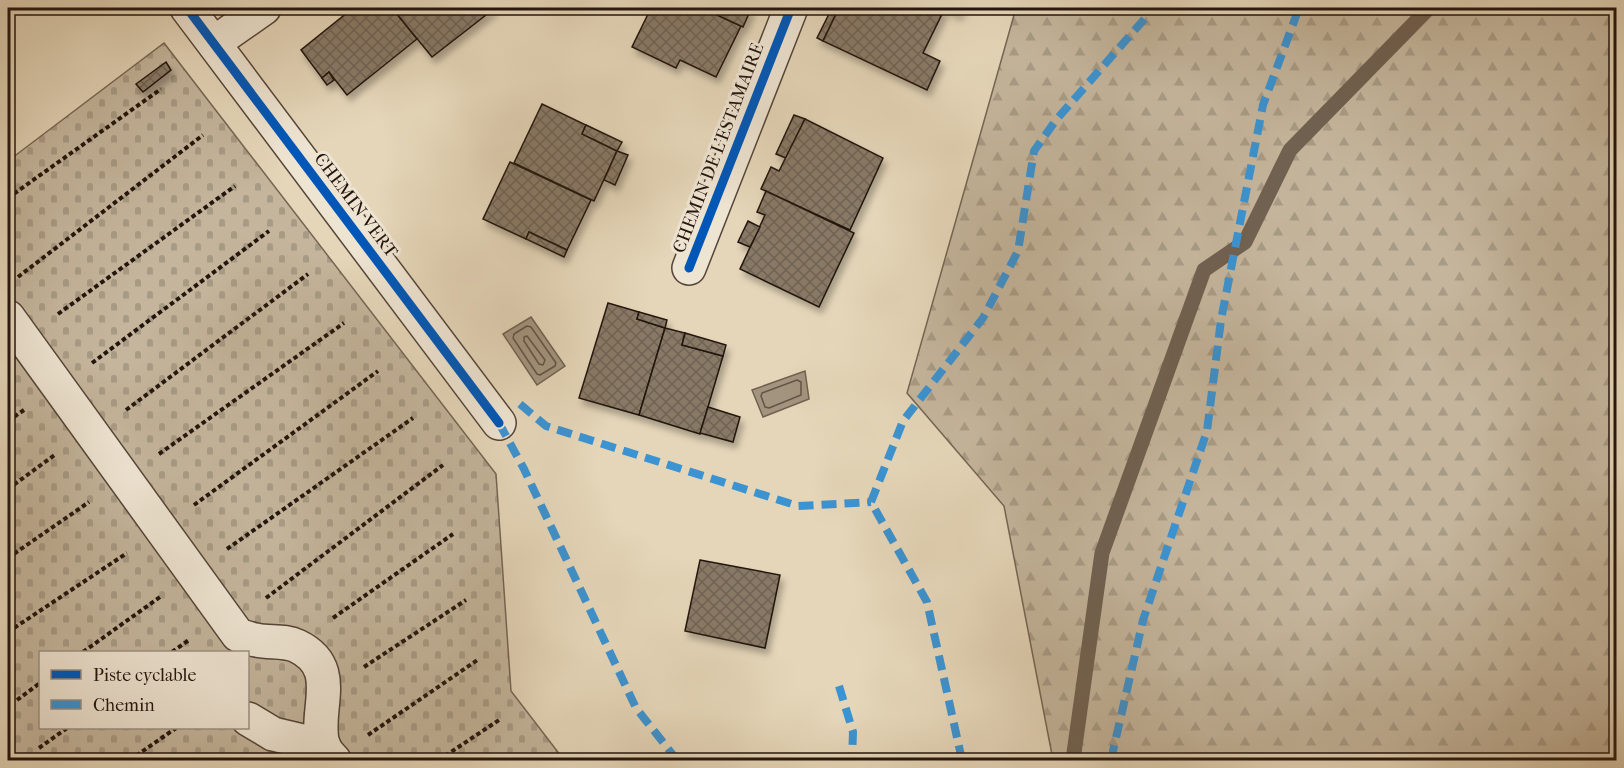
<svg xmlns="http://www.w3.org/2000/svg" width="1624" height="768" font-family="'IM FELL French Canon',serif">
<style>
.forest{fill:url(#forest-firs);stroke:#746554;stroke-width:1.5}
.cemetery{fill:url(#cemetery-stones);stroke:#746554;stroke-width:1.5;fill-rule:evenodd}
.water{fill:#a3947f;stroke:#706151;stroke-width:1.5}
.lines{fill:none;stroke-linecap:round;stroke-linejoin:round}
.shore{stroke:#635446;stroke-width:1.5}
.stream{stroke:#706151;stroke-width:15}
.building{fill:url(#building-cross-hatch);stroke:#23150d;stroke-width:1.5;filter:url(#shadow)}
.minor-casing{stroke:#544538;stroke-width:36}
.path{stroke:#23150d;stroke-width:4;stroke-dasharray:4.5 3;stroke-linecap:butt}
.minor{stroke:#eee4d2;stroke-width:33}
.quiet{stroke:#3b93d2;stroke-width:8;stroke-dasharray:15 8;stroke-linecap:butt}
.cycleway-casing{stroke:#eee4d2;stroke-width:13}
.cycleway{stroke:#0057b8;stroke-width:9}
.labels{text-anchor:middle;stroke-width:6;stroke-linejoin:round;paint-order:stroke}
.street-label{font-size:18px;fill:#23150d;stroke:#eee4d2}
</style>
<defs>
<pattern id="forest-firs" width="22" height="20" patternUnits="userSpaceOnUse" patternTransform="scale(1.5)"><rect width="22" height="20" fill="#c4b59c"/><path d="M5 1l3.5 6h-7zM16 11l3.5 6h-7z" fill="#a89b85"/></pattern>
<pattern id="cemetery-stones" width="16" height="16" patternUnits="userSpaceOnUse" patternTransform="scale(1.5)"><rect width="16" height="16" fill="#c4b59c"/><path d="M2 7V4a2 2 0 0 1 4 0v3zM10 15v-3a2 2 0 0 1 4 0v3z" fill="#a89b85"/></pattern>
<pattern id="building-cross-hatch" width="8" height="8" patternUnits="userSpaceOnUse" patternTransform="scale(1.5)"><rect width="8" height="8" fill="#887966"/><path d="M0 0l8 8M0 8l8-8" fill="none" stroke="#6f6252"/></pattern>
<filter id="shadow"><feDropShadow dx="3.5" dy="6" stdDeviation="3" flood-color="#0004"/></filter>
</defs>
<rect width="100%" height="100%" fill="#e5d6b9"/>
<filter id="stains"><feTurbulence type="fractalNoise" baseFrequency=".00333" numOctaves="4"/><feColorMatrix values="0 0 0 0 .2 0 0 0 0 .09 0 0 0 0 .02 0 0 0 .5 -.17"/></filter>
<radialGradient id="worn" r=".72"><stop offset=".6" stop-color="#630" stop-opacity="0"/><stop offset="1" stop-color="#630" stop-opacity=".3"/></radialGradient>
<polygon class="forest" points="1016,8 1616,8 1616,760 1053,760 1004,506 907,393"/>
<path class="cemetery" d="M164,43L496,474L511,691L564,760H20L8,744V161ZM40,652H248V728H40Z"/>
<g class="water">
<polygon points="531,317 565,366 537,385 503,334"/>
<polygon points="805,371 809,399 763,417 752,390"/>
</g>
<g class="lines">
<g class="shore">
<polygon points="527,326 531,327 556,363 555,366 540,375 537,374 513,338 514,334"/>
<polygon points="527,336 545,360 543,365 539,364 524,341 524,337"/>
<polygon points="797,380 801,382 801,395 769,408 765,407 761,396 762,393"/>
</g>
<polyline class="stream" points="1073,760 1102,553 1204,270 1245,242 1290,150 1429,8"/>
</g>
<g class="building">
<polygon points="353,8 392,8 417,39 347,95 329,72 322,78 301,50"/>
<polygon points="392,8 495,8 432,57"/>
<polygon points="651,8 702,8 741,26 716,77 680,60 676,68 632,47"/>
<polygon points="702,8 747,8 751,9 743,27"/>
<polygon points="832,8 839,8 823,41 817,38"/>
<polygon points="839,8 945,8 923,53 940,61 927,90 823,41"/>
<polygon points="944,8 962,8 958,14"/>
<polygon points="166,62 171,70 143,92 136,84"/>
<polygon points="329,72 334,80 327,85 322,78"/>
<polygon points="542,104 586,125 582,134 617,151 594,201 514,163"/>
<polygon points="794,115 805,119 786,158 776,154"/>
<polygon points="805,119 883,158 850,230 761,189 771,167 779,171"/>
<polygon points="586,125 622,142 617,151 582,134"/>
<polygon points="617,151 628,155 615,185 604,180"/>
<polygon points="510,162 591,200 567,250 529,232 526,239 483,219"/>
<polygon points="766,191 854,233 819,307 740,269 765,215 757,212"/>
<polygon points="748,221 760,227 750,247 738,242"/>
<polygon points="529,232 567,250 564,257 526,239"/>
<polygon points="608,303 639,312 637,319 665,328 639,415 579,398"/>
<polygon points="639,312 667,320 665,328 637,319"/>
<polygon points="665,328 685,333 682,345 723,356 700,434 639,415"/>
<polygon points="685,333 726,345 723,356 682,345"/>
<polygon points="708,407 740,417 733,442 700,433"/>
<polygon points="700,560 780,575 765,648 685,631"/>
</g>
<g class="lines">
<g class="minor-casing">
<g id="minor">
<polyline points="187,8 499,423"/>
<polyline points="214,43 264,8"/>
<polyline points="689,268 791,8"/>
<path d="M8,317L238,635C244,637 250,639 256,640C269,643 285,640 297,646C343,668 313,710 323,745C325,750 330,756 334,760"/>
<polyline points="248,719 273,734 324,746"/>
</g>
</g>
<g class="path">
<polyline points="8,198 161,89"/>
<polyline points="18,277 203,135"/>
<polyline points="58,314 235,186"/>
<polyline points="92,363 269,231"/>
<polyline points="126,410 308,274"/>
<polyline points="8,421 24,410"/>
<polyline points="159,454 344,323"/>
<polyline points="8,489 56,454"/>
<polyline points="194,505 378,371"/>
<polyline points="227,549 413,418"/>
<polyline points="8,558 89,502"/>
<polyline points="266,598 443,465"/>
<polyline points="333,618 453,534"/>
<polyline points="8,632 127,553"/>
<polyline points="83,652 160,597"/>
<polyline points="172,652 189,640"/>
<polyline points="364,667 466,600"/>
<polyline points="17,700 40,683"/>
<polyline points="368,735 479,659"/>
<polyline points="39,748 67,728"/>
<polyline points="130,760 176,728"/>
<polyline points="439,760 499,720"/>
</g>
<use href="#minor" class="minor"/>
<g class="quiet">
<polyline points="520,404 546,426 798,506 871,502"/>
<polyline points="499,423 524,469 636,708 677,760"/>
<polyline points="839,686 853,732 852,760"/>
<polyline points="962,760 927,602 871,502 903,421 983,318 1018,251 1034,151 1056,120 1154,8"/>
<polyline points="1114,760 1113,751 1143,620 1207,431 1221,320 1263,105 1299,8"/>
</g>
<g class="cycleway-casing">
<g id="cycleway">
<polyline points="187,8 499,423"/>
<polyline points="689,268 791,8"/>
</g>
</g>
<use href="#cycleway" class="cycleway"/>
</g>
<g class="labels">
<g class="street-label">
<text transform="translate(718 148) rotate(-69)" y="6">CHEMIN DE L'ESTAMAIRE</text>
<text transform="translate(356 205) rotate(53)" y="6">CHEMIN VERT</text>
</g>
</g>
<rect width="1624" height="768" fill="none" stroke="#e5d6b9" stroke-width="30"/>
<rect x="9" y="9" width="1606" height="750" fill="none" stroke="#23150d" stroke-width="3"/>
<rect x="15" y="15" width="1594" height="738" fill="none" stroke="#23150d" stroke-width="1.5"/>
<rect x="39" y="651" width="210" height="78" fill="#eee4d2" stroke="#9d9183" stroke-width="1.5"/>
<rect x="51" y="670" width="30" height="9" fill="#0057b8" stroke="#9d9183" stroke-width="1.5"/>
<text x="93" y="681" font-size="18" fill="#23150d">Piste cyclable</text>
<rect x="51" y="700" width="30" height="9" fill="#3b93d2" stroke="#9d9183" stroke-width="1.5"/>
<text x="93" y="711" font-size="18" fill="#23150d">Chemin</text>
<rect width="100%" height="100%" filter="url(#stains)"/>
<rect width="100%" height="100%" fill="url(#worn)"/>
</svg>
